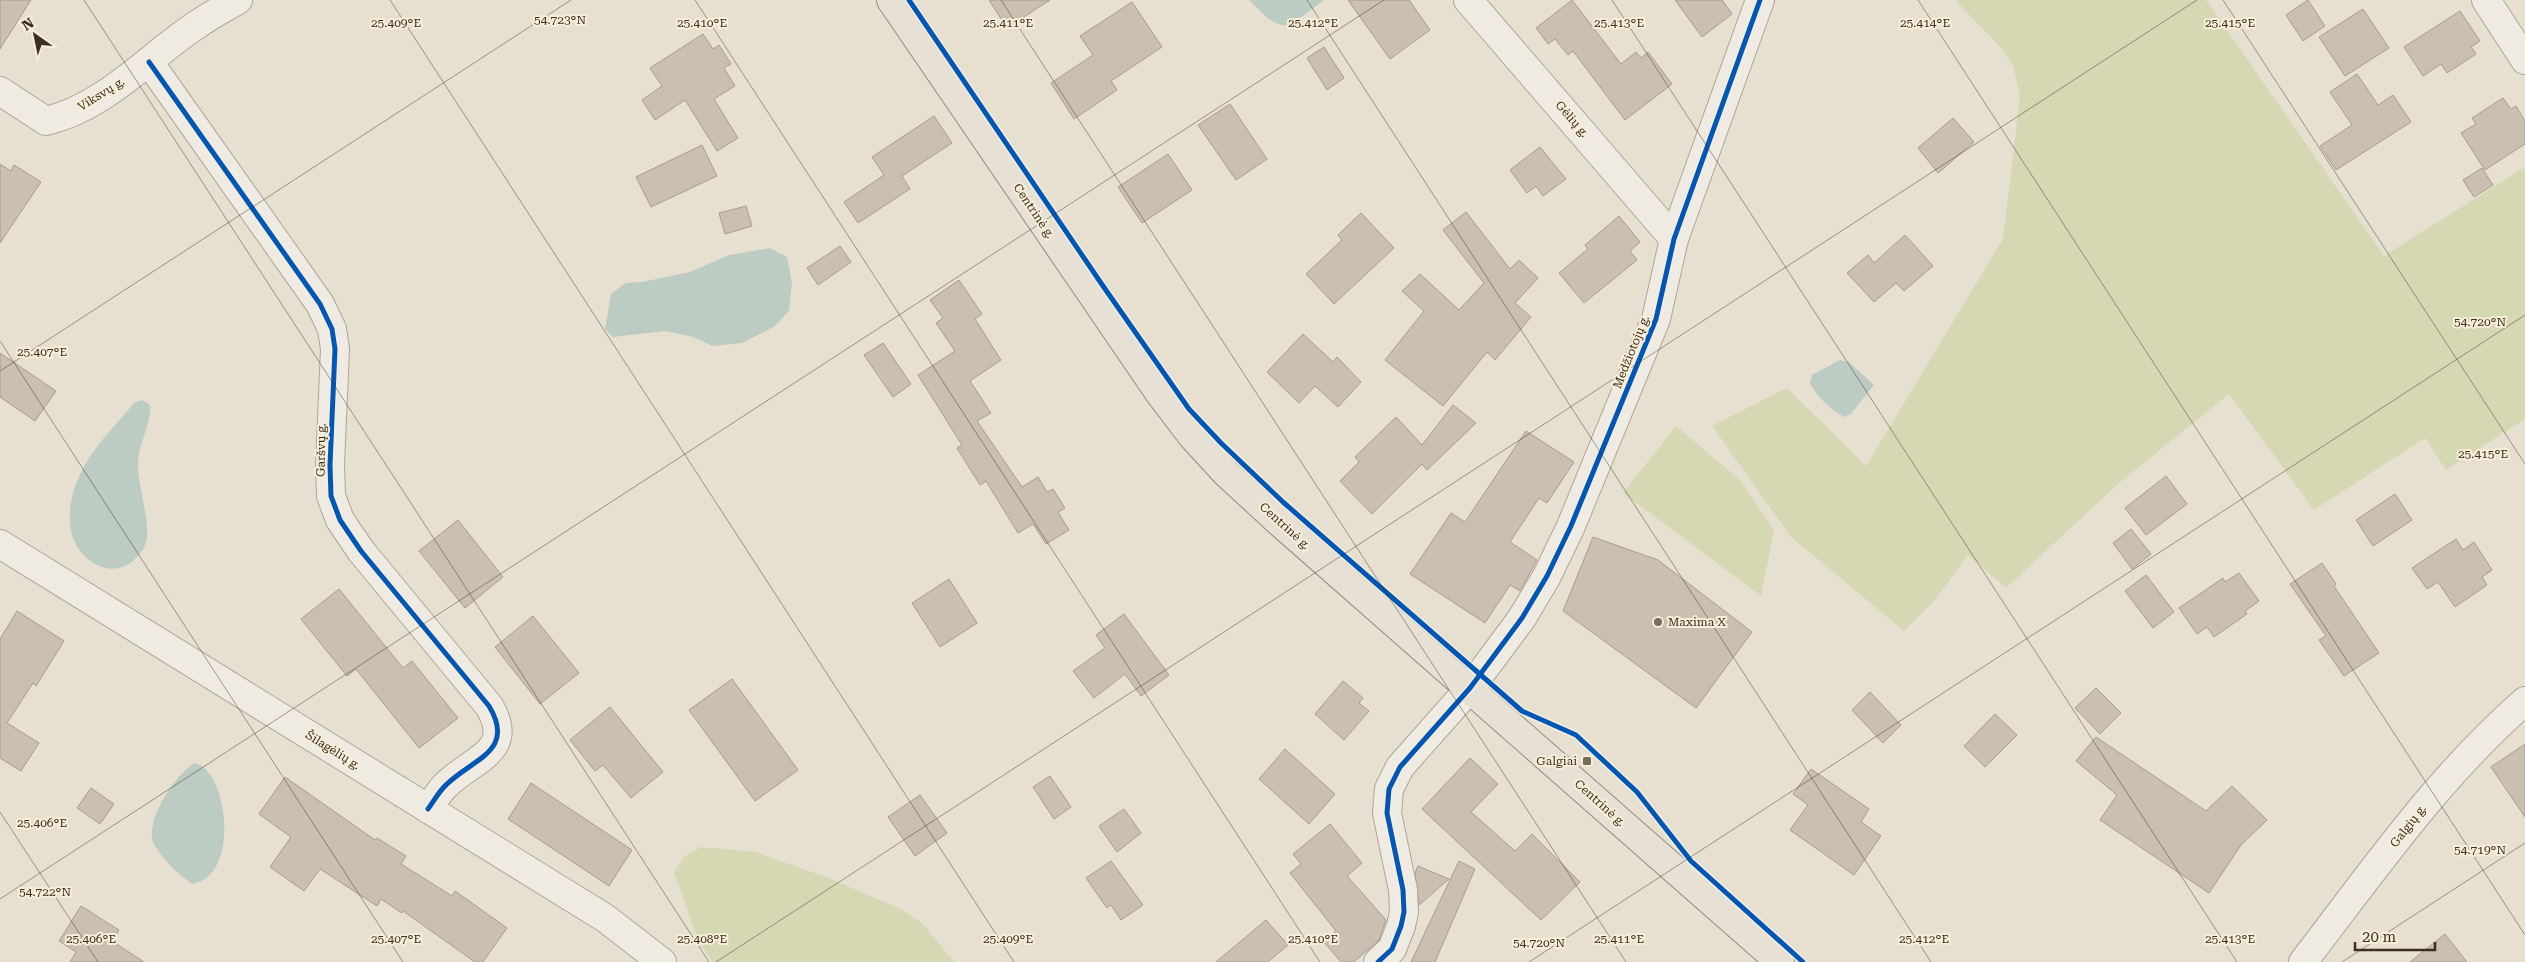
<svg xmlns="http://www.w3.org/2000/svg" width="2525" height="962" font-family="'Roboto Serif',serif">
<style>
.green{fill:#d6d7b3}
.water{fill:#bcccc2}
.building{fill:#cbbfb2;stroke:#a89c90}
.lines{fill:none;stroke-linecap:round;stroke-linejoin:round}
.minor-casing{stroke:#ada599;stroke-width:30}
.major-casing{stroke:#928b80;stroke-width:30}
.minor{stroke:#efebe3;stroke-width:28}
.major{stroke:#e6e1d4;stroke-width:28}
.cycleway-casing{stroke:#f7eed8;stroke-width:8}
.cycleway{stroke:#0057b8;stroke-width:5}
.ticks{fill:none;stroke:#3d2e20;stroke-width:1;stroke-opacity:0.45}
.poi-dot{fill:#786c5e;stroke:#f7eed8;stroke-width:2}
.labels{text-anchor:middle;stroke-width:4;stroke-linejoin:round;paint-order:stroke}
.street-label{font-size:12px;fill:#3d2e20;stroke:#f7eed8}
.poi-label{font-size:12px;fill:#3d2e20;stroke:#f7eed8;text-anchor:start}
.ticks-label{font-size:12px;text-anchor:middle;fill:#3d2e20;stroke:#f7eed8;stroke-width:4;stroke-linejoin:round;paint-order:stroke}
</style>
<rect width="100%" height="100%" fill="#e7e0d1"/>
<g class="green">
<polygon points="1955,0 2206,0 2384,256 2525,167 2525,419 2446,470 2425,438 2314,510 2229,394 2118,484 2006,588 1968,555 1934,601 1904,631 1791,537 1712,426 1787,388 1866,466 2003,239 2020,96 2013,66 2001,48"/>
<polygon points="1676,426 1740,480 1774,530 1761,596 1623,493"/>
<polygon points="701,847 755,852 826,877 901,909 922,923 954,962 713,962 699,943 674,872 685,856"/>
</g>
<g class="water">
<path d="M1249,0H1324L1291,25C1272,28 1262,12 1249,0Z"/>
<polygon points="770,248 787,257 792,283 789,311 775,326 742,343 712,346 693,337 665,331 613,337 605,329 611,294 626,283 642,282 690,272 729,255"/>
<path d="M1840,360L1849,362L1874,385L1851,414L1845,417C1833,413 1815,394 1810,383L1812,375Z"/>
<path d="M142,400L150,405C152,424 138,443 138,464C138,487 151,523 146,542C144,550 139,555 133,561C110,580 80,561 72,535C67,519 71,494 78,479C90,450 114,427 134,403Z"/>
<path d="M194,763C227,767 242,876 192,884C180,876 155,853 152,838C149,814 175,776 194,763Z"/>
</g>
<g class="building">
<polygon points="0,0 31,0 0,49"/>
<polygon points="989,0 1050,0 1007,28"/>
<polygon points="1348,0 1409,0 1430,30 1390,59"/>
<polygon points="1572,0 1621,64 1636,52 1641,58 1648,52 1672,84 1625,120 1573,51 1568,55 1555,39 1548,44 1536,28"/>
<polygon points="1675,0 1722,0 1732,14 1702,37"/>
<polygon points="2308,0 2325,26 2303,41 2286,15"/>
<polygon points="1132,2 1162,47 1111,81 1117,90 1074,119 1051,83 1093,55 1080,36"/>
<polygon points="2363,9 2389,48 2345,76 2319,37"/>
<polygon points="2460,11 2480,41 2471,47 2476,54 2447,73 2441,64 2423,76 2404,47"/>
<polygon points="703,34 713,49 719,45 731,64 724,68 735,86 714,99 738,138 717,151 685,100 655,120 642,100 662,86 650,68"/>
<polygon points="1324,47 1344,78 1327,90 1307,58"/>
<polygon points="2357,74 2378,105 2393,95 2411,122 2336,170 2320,146 2352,125 2330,92"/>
<polygon points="2503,98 2511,109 2516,106 2525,121 2525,144 2485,170 2461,133 2476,124 2472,118"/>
<polygon points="1230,104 1267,159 1236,180 1198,125"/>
<polygon points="934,116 952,143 902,176 910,189 858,223 844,202 884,175 872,157"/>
<polygon points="1953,118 1974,142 1938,173 1918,148"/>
<polygon points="702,145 717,176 651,207 636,177"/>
<polygon points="1540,147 1566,179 1543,196 1536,186 1527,193 1510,170"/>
<polygon points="1168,154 1192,190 1142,223 1118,187"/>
<polygon points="0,164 11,171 14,165 41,182 0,243"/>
<polygon points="2482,168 2493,185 2474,197 2463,180"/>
<polygon points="746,206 752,226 725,234 719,213"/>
<polygon points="1466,212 1510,269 1519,260 1538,278 1515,303 1531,317 1495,360 1487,352 1443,406 1385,360 1424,311 1402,291 1420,274 1459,310 1484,283 1443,230"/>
<polygon points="1361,213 1394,248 1334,304 1306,274 1342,240 1338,235"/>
<polygon points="1619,216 1640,242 1630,251 1637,260 1584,303 1559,273 1588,249 1585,245"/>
<polygon points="1905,235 1933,266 1904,291 1896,283 1874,302 1847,273 1868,255 1874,263"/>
<polygon points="840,246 851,262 818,285 807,268"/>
<polygon points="959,280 982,314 975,319 1001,360 970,381 991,413 977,421 1022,487 1038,477 1047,492 1053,489 1065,508 1058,512 1069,530 1046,544 1033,524 1018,533 986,481 980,485 957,448 962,445 918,375 955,351 936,323 943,318 930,300"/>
<polygon points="1303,334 1333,362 1337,357 1361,382 1338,407 1315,386 1299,403 1267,372"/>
<polygon points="883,343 911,384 893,397 864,355"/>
<polygon points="0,353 56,391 35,421 0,397"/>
<polygon points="1453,405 1476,423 1427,470 1422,464 1372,514 1340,481 1359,462 1355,457 1396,417 1422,445"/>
<polygon points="1526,431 1574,462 1547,503 1539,498 1510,542 1537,560 1520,591 1510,585 1485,623 1410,574 1451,513 1465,522"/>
<polygon points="2166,476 2187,504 2146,535 2125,508"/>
<polygon points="2395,494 2412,520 2373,546 2356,520"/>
<polygon points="458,520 503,577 465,608 419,551"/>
<polygon points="2131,529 2151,554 2132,569 2113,543"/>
<polygon points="1593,537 1658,560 1752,632 1696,708 1563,611"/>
<polygon points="2456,539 2463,550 2474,542 2492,570 2482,577 2487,585 2455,607 2438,582 2427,589 2412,568"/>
<polygon points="2322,563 2336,584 2334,586 2379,653 2344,676 2319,640 2326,636 2290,584"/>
<polygon points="2239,573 2259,601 2245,611 2247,614 2214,637 2207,627 2197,634 2179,608 2223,578 2225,582"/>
<polygon points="2146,575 2174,612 2153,628 2125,591"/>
<polygon points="949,579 977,623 940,647 912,603"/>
<polygon points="339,589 403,668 412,661 458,718 419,748 356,669 347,676 301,619"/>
<polygon points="17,611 64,641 36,686 33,683 7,723 39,743 21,771 0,758 0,639"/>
<polygon points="1124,614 1169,675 1141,696 1125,674 1094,698 1073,671 1105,648 1096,635"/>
<polygon points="533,616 579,673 540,704 495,647"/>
<polygon points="732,679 798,770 755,801 689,710"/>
<polygon points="1343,681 1363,698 1359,703 1369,711 1344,740 1315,714"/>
<polygon points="2096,688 2121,713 2100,734 2075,708"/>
<polygon points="1870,692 1901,725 1883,743 1852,710"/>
<polygon points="610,707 663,772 631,798 603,765 595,771 570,740"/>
<polygon points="1995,714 2017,735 1985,767 1964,746"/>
<polygon points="2096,737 2206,811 2232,786 2267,820 2241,845 2209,893 2100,820 2117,795 2076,761"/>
<polygon points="2525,744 2525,817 2491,767"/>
<polygon points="1285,749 1335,794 1309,824 1259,779"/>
<polygon points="1470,758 1498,784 1471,812 1515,851 1532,834 1580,882 1541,920 1422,809"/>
<polygon points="1811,769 1869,809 1861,822 1881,836 1854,875 1790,830 1808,805 1793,794"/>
<polygon points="1050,776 1071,807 1054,819 1033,787"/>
<polygon points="285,777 375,840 377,838 406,856 401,864 452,896 455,891 507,928 483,962 475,962 403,911 402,913 381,899 377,906 320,869 304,891 270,867 291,837 259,814"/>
<polygon points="531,783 632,850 609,886 508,819"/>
<polygon points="91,788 114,804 100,824 77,808"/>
<polygon points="920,795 947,833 915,856 888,817"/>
<polygon points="1124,809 1141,833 1117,852 1099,826"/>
<polygon points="1330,824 1362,863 1347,876 1386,920 1379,940 1354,962 1341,962 1324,942 1336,931 1290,873 1301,864 1293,854"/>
<polygon points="1111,861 1143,905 1121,920 1111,905 1107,908 1086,878"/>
<polygon points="1459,861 1475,869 1435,962 1411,962"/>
<polygon points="1418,866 1449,879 1419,905 1415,873"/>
<polygon points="81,906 119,930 112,941 144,962 70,962 76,952 59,941"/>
<polygon points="1266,920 1288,945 1268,962 1216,962"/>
<polygon points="2445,934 2467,962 2410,962"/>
</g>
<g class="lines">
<g class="minor-casing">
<g id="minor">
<polyline points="1468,0 1674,239"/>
<polyline points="2486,0 2525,60"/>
<path d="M149,62L320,304L332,329L335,349L330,465L331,496L340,520L361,551L489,706C516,751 474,758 447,784C439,791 434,801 428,809"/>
<path d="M0,91L46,121C105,107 147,58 195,26C209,16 224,8 238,0"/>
<polyline points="0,544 605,918 662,962"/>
<polyline points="1378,962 1392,949 1401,926 1404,912 1403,890 1387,813 1389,789 1400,767 1470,688 1522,618 1547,576 1571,526 1656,319 1674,239 1760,0"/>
<path d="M2303,962C2373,871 2438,777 2525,701"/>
</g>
</g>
<g class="major-casing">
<polyline id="major" points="891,0 1160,394 1192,436 1226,473 1278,521 1780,962"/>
</g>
<use href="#minor" class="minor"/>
<use href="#major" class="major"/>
<g class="cycleway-casing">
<g id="cycleway">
<polyline points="909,0 1103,286 1189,409 1221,443 1283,502 1522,711 1576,735 1637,792 1691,861 1803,962"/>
<path d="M149,62L320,304L332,329L335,349L330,465L331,496L340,520L361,551L489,706C516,751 474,758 447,784C439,791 434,801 428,809"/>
<polyline points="1378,962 1392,949 1401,926 1404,912 1403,890 1387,813 1389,789 1400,767 1470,688 1522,618 1547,576 1571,526 1656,319 1674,239 1760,0"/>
</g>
</g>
<use href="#cycleway" class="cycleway"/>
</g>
<path class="ticks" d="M84,0L709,962M390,0L1014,962M695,0L1320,962M1001,0L1626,962M1307,0L1931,962M1612,0L2237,962M1918,0L2525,935M2223,0L2525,464M0,341L403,962M0,371L571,0M0,812L98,962M0,899L1384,0M716,962L2197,0M1529,962L2525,315M2342,962L2525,843"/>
<g class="poi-dot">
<circle cx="1658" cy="622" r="5"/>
<rect x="1582" y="756" width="10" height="10" rx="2.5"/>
</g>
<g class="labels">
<g class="street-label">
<text transform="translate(101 94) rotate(-32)" y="4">Viksvų g.</text>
<text transform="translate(1572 119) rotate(49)" y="4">Gėlių g.</text>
<text transform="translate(1034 211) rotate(56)" y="4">Centrinė g.</text>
<text transform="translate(1631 352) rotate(-68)" y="4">Medžiotojų g.</text>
<text transform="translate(321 450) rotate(-89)" y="4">Garšvų g.</text>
<text transform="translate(1285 526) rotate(42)" y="4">Centrinė g.</text>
<text transform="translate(333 750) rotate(32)" y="4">Šilagėlių g.</text>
<text transform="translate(1600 803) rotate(42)" y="4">Centrinė g.</text>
<text transform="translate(2408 826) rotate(-52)" y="4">Galgių g.</text>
</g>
<g class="poi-label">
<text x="1668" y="626">Maxima X</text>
<text x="1577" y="765" text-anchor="end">Galgiai</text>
</g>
</g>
<g class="ticks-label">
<text x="560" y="24">54.723°N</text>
<text x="396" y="27">25.409°E</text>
<text x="702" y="27">25.410°E</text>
<text x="1008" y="27">25.411°E</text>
<text x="1313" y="27">25.412°E</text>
<text x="1619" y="27">25.413°E</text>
<text x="1925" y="27">25.414°E</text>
<text x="2230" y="27">25.415°E</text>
<text x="2480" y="326">54.720°N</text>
<text x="42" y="356">25.407°E</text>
<text x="2483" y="458">25.415°E</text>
<text x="42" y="827">25.406°E</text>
<text x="2480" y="854">54.719°N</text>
<text x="45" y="896">54.722°N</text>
<text x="91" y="943">25.406°E</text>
<text x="396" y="943">25.407°E</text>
<text x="702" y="943">25.408°E</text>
<text x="1008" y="943">25.409°E</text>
<text x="1313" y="943">25.410°E</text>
<text x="1619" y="943">25.411°E</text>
<text x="1924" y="943">25.412°E</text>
<text x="2230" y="943">25.413°E</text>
<text x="1539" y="947">54.720°N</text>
</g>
<g transform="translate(35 35) rotate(327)" stroke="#f7eed8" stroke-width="4" paint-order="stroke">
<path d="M0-4L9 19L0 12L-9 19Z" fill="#3d2e20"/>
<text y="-8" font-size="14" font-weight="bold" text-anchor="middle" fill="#3d2e20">N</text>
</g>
<path d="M2355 942v8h80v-8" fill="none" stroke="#3d2e20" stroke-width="2.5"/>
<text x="2362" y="942" font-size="15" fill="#3d2e20" stroke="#f7eed8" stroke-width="4" paint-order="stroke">20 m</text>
</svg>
